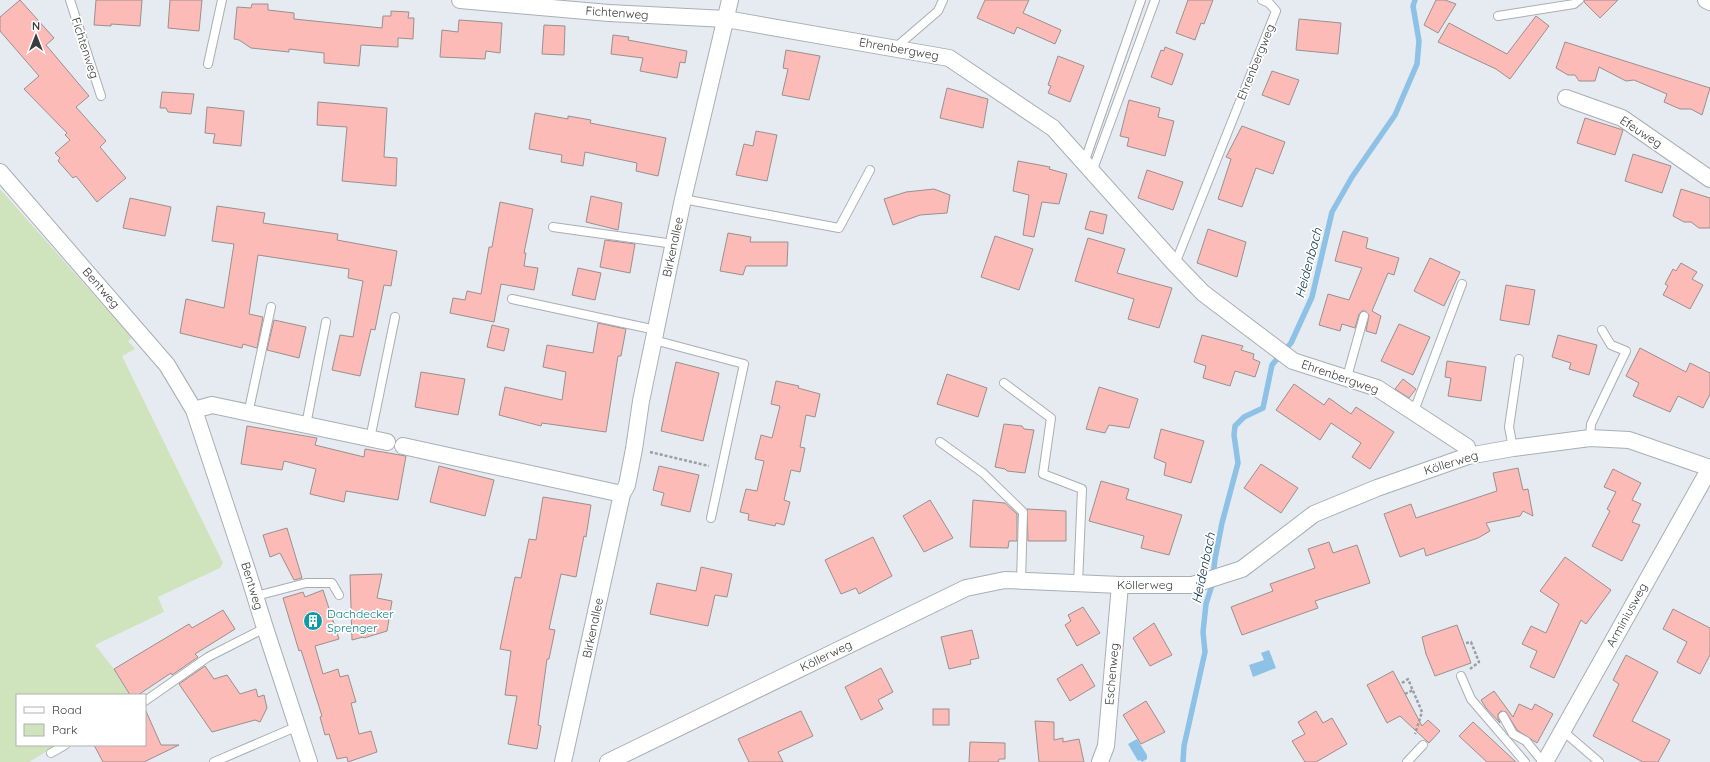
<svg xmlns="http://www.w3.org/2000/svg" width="1710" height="762" font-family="Quicksand,sans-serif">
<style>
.green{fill:#cfe4bc}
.water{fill:#8ec1e6}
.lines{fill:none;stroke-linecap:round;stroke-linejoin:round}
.stream{stroke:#8ec1e6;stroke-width:5.5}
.building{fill:#fcbbb7;stroke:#99908f}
.lane-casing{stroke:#a9aeb5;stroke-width:10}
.street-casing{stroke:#a9aeb5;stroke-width:18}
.path{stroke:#9b9ea3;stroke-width:2.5;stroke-dasharray:3 2;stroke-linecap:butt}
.lane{stroke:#fff;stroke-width:8}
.street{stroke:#fff;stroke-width:16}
.labels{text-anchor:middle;stroke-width:3.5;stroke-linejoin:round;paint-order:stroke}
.street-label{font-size:12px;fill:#3a3b3e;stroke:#fff}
.culture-label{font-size:12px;fill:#0d838f;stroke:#fff;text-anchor:start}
.water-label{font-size:13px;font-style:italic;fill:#0a334d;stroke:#fff}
</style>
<rect width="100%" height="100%" fill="#e6ebf2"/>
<polygon class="green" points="0,189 132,338 128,341 135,349 122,356 223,563 220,568 158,597 164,612 95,645 114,669 129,695 17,695 17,745 57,745 29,762 0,762"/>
<g class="water">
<polygon points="1269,650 1276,668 1253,677 1249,665 1264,660 1261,653"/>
<polygon points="1137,739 1147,755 1147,759 1142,762 1140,760 1138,761 1128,744"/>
</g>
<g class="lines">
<polyline class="stream" points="1183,762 1184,746 1205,652 1203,632 1206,604 1212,585 1215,559 1222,523 1238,463 1234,435 1235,426 1244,417 1263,408 1272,365 1291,343 1312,297 1332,212 1352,177 1395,115 1417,64 1419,41 1413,6 1415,0"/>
</g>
<g class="building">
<polygon points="20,0 54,38 46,45 89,96 76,107 106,141 100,147 126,178 97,202 76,176 73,178 58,161 60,158 55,153 70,140 65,135 67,133 24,89 39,76 0,31 0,17"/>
<polygon points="96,0 142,0 140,26 111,24 111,26 94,25"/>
<polygon points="170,0 202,0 199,31 168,28"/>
<polygon points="985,0 1029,0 1023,13 1061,30 1055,44 1017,27 1014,34 977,18"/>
<polygon points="1188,0 1213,0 1204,24 1201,23 1195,40 1176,33"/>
<polygon points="1436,0 1445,0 1456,4 1438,33 1424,25"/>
<polygon points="1584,0 1618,0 1600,18 1584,2"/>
<polygon points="252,4 268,4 268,10 294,13 294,19 382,28 383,16 391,16 391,11 409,12 408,18 414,18 413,39 398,38 398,47 361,45 359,66 324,63 324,53 289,49 289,52 251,48 239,40 234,39 237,7 251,8"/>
<polygon points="1536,16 1549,26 1510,79 1496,69 1438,42 1449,23 1507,54"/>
<polygon points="1299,19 1341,23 1338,54 1296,50"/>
<polygon points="459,20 502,23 500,53 486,51 485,59 440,57 442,30 458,32"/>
<polygon points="544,25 565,26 564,55 542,54"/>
<polygon points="613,35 629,37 628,40 687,51 685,63 680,62 677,78 640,71 643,58 611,54"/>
<polygon points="1565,42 1710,88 1702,115 1691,109 1680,109 1664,102 1667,94 1634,80 1626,81 1599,67 1595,81 1579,81 1575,75 1568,75 1556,68"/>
<polygon points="1165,47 1183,54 1172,85 1151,77 1161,50 1164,51"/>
<polygon points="786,50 820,56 809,100 782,95 788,69 783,68"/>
<polygon points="1058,56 1084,66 1070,102 1048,93 1051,86 1048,85"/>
<polygon points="1272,71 1299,80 1289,105 1262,95"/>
<polygon points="947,88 988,99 983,128 940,118"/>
<polygon points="162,92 194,94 191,114 168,112 166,108 160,108"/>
<polygon points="1129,100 1160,108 1158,117 1174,121 1165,156 1127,146 1129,138 1120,136"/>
<polygon points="318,102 387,108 384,157 397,158 396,186 342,181 347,127 317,125"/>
<polygon points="207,107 244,111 241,146 213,143 215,134 205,133"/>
<polygon points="535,113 568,119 568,116 591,120 590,123 666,138 658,176 636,171 637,163 585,152 583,166 561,162 562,155 529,149"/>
<polygon points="1585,118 1623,130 1615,155 1577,143"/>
<polygon points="1242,126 1285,142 1273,174 1256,168 1242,207 1218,199 1231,159 1226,157"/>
<polygon points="756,131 777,135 767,181 736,175 744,144 753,146"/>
<polygon points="1633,154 1671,166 1662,193 1625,181"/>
<polygon points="1018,161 1050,167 1049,169 1067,174 1059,204 1042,202 1034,237 1023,235 1029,195 1013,191"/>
<polygon points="1147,170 1183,182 1173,210 1138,198"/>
<polygon points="934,189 950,195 947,213 920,215 893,225 884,199 906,192"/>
<polygon points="1681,189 1710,198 1710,228 1699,228 1691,222 1684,222 1673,216"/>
<polygon points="591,196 622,203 618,230 586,222"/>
<polygon points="130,198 171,207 165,236 123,228"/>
<polygon points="500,202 533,209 524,253 526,253 524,266 538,268 534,290 501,284 494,322 450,313 453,298 465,300 467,291 481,294 489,247 492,247"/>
<polygon points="217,206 265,213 263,223 338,234 337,240 397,251 391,286 384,285 375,330 371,329 360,376 332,370 340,335 353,337 363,281 348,278 349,269 258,255 249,314 263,317 257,348 243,344 242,348 180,333 186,299 224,308 234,244 212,241"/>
<polygon points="1090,211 1107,215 1103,234 1085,229"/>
<polygon points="1208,229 1246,242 1237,277 1197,263"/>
<polygon points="1343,231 1368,238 1366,248 1399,258 1394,275 1388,273 1372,311 1381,316 1376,334 1366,331 1369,315 1365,311 1362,311 1359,314 1355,328 1342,324 1340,331 1319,325 1328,294 1349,300 1362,268 1335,261"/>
<polygon points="728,233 751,237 750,242 788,242 787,266 746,266 743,275 720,271"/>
<polygon points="995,236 1033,249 1019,290 981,277"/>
<polygon points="1088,238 1125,249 1117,273 1172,288 1159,328 1128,319 1134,299 1075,281"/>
<polygon points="605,240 635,244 630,273 600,267"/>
<polygon points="1430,258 1460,272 1444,306 1414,291"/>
<polygon points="1681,263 1697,272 1692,279 1703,285 1690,309 1663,295 1668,286 1665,284 1673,269 1676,271"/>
<polygon points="578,268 601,273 595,300 572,295"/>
<polygon points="1506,285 1535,290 1529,325 1500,320"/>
<polygon points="274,320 306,327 299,358 267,350"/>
<polygon points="598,323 626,329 621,356 618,356 606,432 542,423 541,426 499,415 505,387 562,400 566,372 543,367 547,345 593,353"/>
<polygon points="1399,324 1430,337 1413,375 1381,361"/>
<polygon points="492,325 509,329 504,351 487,347"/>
<polygon points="1202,335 1243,346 1241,350 1254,354 1253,359 1260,362 1255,377 1235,371 1230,386 1203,378 1206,366 1194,362"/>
<polygon points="1558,335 1597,345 1589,375 1569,369 1571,363 1552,357"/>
<polygon points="1640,348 1686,372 1690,363 1710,373 1710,394 1703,408 1678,396 1670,412 1633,396 1639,383 1626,376"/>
<polygon points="1447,361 1486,367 1481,401 1448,396 1451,378 1445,377"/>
<polygon points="676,362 719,373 703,441 661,431"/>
<polygon points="421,372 465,379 458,415 415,407"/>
<polygon points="947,374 987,388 978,417 937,404"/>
<polygon points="1403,379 1416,389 1409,398 1395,389"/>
<polygon points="776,381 799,386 798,388 820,394 815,417 806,415 800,447 805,448 800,472 791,470 784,500 790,502 784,525 776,523 775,526 748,520 749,514 740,512 746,489 757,491 764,461 755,459 761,435 772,438 780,406 771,404"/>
<polygon points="1294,384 1324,405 1329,398 1351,414 1356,407 1394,432 1370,469 1352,457 1361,443 1331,423 1320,440 1276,410"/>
<polygon points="1099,387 1138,399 1129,428 1109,425 1105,433 1086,429"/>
<polygon points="1004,424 1022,426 1024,429 1034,430 1025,473 1007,471 1005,469 995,467"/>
<polygon points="247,426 317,438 315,445 364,457 365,449 406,456 398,500 346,491 344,502 310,494 316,469 284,461 282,470 241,464"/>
<polygon points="1161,429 1204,441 1191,483 1164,475 1166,463 1154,458"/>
<polygon points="1261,464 1298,488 1281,513 1244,488"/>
<polygon points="439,466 494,480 485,516 430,502"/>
<polygon points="659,466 699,475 690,512 661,505 664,493 653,490"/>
<polygon points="1518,468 1523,490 1528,489 1533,516 1523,511 1520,516 1486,523 1490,531 1478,538 1426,556 1424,548 1400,557 1384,514 1411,504 1416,518 1497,491 1493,473"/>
<polygon points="1613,469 1641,483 1632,500 1641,504 1632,522 1640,525 1622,561 1592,546 1610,511 1607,509 1616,492 1604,487"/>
<polygon points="1101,481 1129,489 1126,499 1182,515 1169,555 1141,548 1144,536 1089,521"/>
<polygon points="543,497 591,505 586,537 584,536 576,577 561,574 549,629 555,630 549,659 547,659 538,725 541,726 537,749 508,744 517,696 505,695 511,651 500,649 515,577 521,578 529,539 536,540"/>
<polygon points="930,500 953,538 924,552 903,516"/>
<polygon points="973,500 1005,503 1017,514 1017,541 1009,541 1008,548 970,547"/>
<polygon points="1027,509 1066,511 1066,541 1028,541"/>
<polygon points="287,528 302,578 294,580 280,553 270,557 263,535"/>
<polygon points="873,537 892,576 859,594 856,588 841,594 825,560"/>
<polygon points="1329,542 1333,553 1357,545 1370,583 1315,601 1318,608 1242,635 1231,607 1273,591 1270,584 1315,568 1308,549"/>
<polygon points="1565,557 1611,590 1586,624 1581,620 1554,678 1530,667 1537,651 1522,644 1531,626 1546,633 1559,604 1540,591"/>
<polygon points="701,567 732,574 727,597 715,595 708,626 650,614 657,583 696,591"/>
<polygon points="382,574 377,598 392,601 387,631 364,638 363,637 352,640 350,575"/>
<polygon points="323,590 339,639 315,646 323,674 338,669 340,677 348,675 356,702 351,703 359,734 371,731 377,752 348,762 347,757 337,759 329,734 325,735 320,717 322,716 301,650 299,651 283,598 303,592 305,597"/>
<polygon points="1083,607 1100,633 1077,646 1065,625 1071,621 1068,615"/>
<polygon points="1673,609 1710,628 1710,655 1700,674 1677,662 1687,642 1663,629"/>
<polygon points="223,610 235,629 195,654 198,657 172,675 171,673 138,695 130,695 114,669 189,624 192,628"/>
<polygon points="1154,623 1172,655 1150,666 1133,638"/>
<polygon points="1457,625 1471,663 1435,676 1426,654 1422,637"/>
<polygon points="972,630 979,658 970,660 971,664 949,669 941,637"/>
<polygon points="1626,655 1658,672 1632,721 1670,740 1658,762 1643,762 1593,736 1619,684 1613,680"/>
<polygon points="1082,664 1095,686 1070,701 1057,679"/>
<polygon points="205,666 214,679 227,675 240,694 256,689 258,697 264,695 267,708 260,722 255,720 212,732 179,684"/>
<polygon points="881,668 893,692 878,700 883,709 861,720 845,687"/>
<polygon points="1393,671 1422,726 1428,720 1440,731 1429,743 1400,716 1387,723 1367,685"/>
<polygon points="1494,691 1513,717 1519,704 1532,710 1535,704 1553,714 1537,743 1517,730 1506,712 1501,711 1498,714 1498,718 1500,723 1486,708 1481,700"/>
<polygon points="1146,701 1165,732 1141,744 1123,715"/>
<polygon points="145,709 161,745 179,745 144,762 103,762 94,745 145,745"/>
<rect x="933" y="709" width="16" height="16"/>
<polygon points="801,711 813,736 778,752 783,762 749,762 738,739"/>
<polygon points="1316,711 1323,723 1332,718 1347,744 1316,762 1305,762 1292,741 1305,734 1298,722"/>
<polygon points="1035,721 1054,722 1054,740 1063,738 1063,742 1079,739 1084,762 1039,762"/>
<polygon points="1473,722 1516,762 1487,762 1459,736"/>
<polygon points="970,742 1005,743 1005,759 999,759 998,762 969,762"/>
</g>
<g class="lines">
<g class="lane-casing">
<g id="lane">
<polyline points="70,0 101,96"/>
<polyline points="1498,16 1574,4 1579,0"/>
<polyline points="895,48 938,11 943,0"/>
<polyline points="208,64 222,0"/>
<polyline points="1084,163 1141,0"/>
<polyline points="1092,172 1155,0"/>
<polyline points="683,199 839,228 870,170"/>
<polyline points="553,227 674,244"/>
<polyline points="1175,264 1276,11 1269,3 1262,0"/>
<polyline points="512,299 656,330"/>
<polyline points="654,340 744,364 711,518"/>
<polyline points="1347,377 1364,316"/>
<polyline points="1004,383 1051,418 1043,474 1082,489 1078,584"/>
<polyline points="1414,411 1462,284"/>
<polyline points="248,414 271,307"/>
<polyline points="306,425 326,322"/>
<polyline points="1590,438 1591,424 1626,351 1611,345 1602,330"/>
<polyline points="370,439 395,317"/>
<polyline points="940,442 983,473 1023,512 1021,581"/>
<polyline points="1513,448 1509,427 1519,359"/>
<polyline points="256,596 306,583 332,583 339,595"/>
<polyline points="1461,676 1471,699 1525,762"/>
<polyline points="145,701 208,657 265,628"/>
<polyline points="1503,716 1513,734 1526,741 1543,762"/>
<polyline points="1563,731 1599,762"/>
<polyline points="51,753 65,745"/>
<polyline points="214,762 298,726"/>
<polyline points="1407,762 1423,745"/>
</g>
</g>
<g class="street-casing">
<g id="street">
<polyline points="460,0 609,13 726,19 949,58 1053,128 1175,264 1203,293 1293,361 1377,388 1467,447 1468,456"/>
<polyline points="1706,0 1710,2"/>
<polyline points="1566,98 1622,118 1710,179"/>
<polyline points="0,172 167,365 194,410 248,573 265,628 309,762"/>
<polyline points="194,410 212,405 387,442"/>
<polyline points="403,446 622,494"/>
<polyline points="563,762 622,494 627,485 634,449 641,401 683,199 730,0"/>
<polyline points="608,762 966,588 1005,580 1120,585 1192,585 1242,569 1314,514 1377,488 1468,456 1513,448 1590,438 1629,440 1710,468"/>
<polyline points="1100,762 1106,746 1120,585"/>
<polyline points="1545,762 1710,468"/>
</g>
</g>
<g class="path">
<polyline points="650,452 709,466"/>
<polyline points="1466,643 1471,642 1479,662 1470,669"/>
<polyline points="1402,683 1408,679 1422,712 1415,734"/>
<polyline points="1405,694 1413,690"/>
</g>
<use href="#lane" class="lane"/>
<use href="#street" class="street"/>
</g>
<defs>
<g id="building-disc" transform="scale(1)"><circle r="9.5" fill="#0f9aa8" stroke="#fff"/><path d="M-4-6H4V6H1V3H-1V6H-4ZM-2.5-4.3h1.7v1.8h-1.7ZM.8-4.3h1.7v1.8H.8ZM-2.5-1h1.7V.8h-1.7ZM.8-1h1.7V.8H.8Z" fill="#fff"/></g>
</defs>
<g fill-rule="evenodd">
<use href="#building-disc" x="313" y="621"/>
</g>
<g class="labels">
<g class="street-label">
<text transform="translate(617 13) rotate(4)" y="4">Fichtenweg</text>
<text transform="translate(85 48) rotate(72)" y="4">Fichtenweg</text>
<text transform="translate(899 49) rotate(10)" y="4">Ehrenbergweg</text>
<text transform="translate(1256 62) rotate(-68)" y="4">Ehrenbergweg</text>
<text transform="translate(1641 132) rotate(33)" y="4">Efeuweg</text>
<text transform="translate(673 247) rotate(-78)" y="4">Birkenallee</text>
<text transform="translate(101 288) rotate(49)" y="4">Bentweg</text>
<text transform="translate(1340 377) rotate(19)" y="4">Ehrenbergweg</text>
<text transform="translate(1451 463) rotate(-17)" y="4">Köllerweg</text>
<text x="1145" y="589">Köllerweg</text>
<text transform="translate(252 586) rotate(73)" y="4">Bentweg</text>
<text transform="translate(1627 615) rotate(-61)" y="4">Arminiusweg</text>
<text transform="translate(593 628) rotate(-78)" y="4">Birkenallee</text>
<text transform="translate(826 656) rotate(-26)" y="4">Köllerweg</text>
<text transform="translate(1112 674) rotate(-85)" y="4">Eschenweg</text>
</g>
<g class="culture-label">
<text x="327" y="618">Dachdecker<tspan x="327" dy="14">Sprenger</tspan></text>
</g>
<g class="water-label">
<text transform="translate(1308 263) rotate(-75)" y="5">Heidenbach</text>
<text transform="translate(1203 568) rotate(-78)" y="5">Heidenbach</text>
</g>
</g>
<rect x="16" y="694" width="130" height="52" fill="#ffffff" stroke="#b0b1b2"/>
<rect x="24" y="707" width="20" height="6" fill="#ffffff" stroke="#b0b1b2"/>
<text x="52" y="714" font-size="12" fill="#3a3b3e">Road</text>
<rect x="24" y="724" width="20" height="12" fill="#cfe4bc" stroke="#b0b1b2"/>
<text x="52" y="734" font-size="12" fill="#3a3b3e">Park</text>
<g transform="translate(36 36)" stroke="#ffffff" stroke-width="3" paint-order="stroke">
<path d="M0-3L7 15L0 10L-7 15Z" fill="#3a3b3e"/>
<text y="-6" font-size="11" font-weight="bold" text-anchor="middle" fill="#3a3b3e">N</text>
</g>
</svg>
